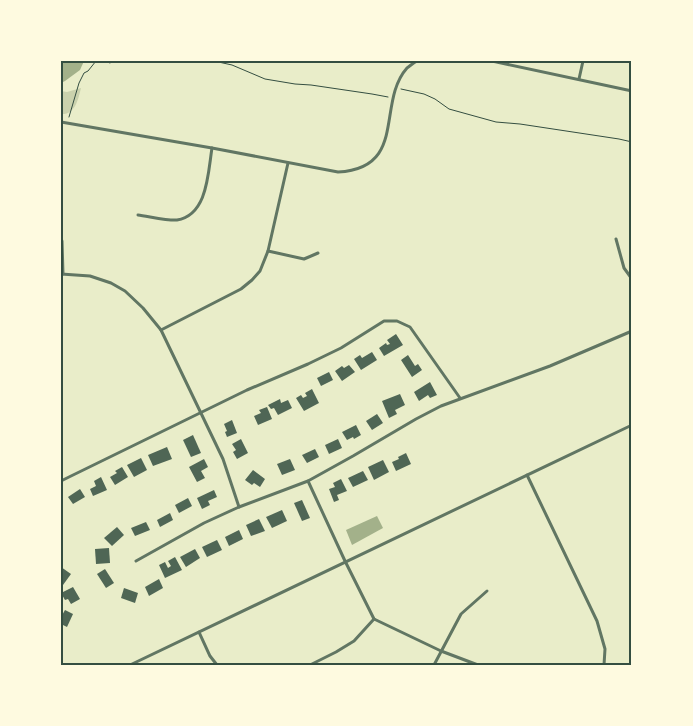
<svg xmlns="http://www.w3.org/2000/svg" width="693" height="726" font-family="'Asap Condensed',sans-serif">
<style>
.green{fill:#cad2ad}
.water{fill:#a3b18a}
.building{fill:#4f6655}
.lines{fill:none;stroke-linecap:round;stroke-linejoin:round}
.path{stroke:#344e41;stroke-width:1}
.minor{stroke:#617663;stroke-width:3}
.neatline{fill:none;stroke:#344e41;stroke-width:2}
</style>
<rect width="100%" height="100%" fill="#e9edc9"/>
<path class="green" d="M81,88C78,100 75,115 61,114V91L67,92Z"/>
<g class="water">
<polygon points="61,61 84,61 80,70 65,81 61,83"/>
<polygon points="377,516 383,528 352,545 346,530"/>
</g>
<g class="building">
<polygon points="396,334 403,345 384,356 379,348 386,343 387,345 390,344 387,340"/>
<polygon points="372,352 377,360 361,370 354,359 360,355 362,358"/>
<polygon points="408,355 415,366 418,364 422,370 412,377 401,360"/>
<polygon points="349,365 355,372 342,381 335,371 342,366 344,368"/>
<polygon points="329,372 333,380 321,386 317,378"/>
<polygon points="430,382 437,395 430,398 428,395 419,401 414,392"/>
<polygon points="312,389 319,403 304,411 296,398 301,395 303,398 307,396 305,393"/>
<polygon points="400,394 405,405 395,410 397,414 389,418 382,401"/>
<polygon points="280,399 281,403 288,400 292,408 278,415 274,408 271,409 268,405"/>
<polygon points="267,407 272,419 258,425 254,416 261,413 259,410"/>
<polygon points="377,414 383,423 372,430 366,421"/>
<polygon points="232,420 237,433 227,437 225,432 227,431 224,424"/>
<polygon points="356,425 361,435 354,439 353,437 347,440 342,432"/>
<polygon points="193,435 201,453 191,457 183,440"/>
<polygon points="241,439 248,453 237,459 233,452 236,450 232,444"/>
<polygon points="338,439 342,448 329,454 325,445"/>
<polygon points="167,447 172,459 153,466 148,455"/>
<polygon points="315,449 319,457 307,463 302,455"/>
<polygon points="406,453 411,464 396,471 392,462 399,459 398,457"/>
<polygon points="141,458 147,470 134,477 127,465"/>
<polygon points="204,459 208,467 201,471 205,478 197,482 189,467"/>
<polygon points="290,459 295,470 282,475 277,464"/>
<polygon points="383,460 389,472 374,480 368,467"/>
<polygon points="122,467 128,477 115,485 110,477 117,473 115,471"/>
<polygon points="253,470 265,479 260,487 254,483 252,485 245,480"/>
<polygon points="363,471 368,480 353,487 348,478"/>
<polygon points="101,477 107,490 93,496 90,489 96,486 94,481"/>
<polygon points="341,479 347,491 337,495 339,500 334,502 329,489 335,487 333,483"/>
<polygon points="80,489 85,497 73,504 68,497"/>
<polygon points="214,490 217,497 208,501 210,505 202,509 197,498"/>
<polygon points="188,498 192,506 179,513 175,505"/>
<polygon points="302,500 310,518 302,521 294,503"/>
<polygon points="282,510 287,521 272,528 266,517"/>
<polygon points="170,513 173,520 160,527 157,520"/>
<polygon points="259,519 265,531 251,536 246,525"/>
<polygon points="146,522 150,530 135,536 131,528"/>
<polygon points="117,527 124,535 112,546 104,538"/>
<polygon points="239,530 243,539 229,546 225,537"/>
<polygon points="217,540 222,550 207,557 202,547"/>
<polygon points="109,548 110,563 96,564 95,549"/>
<polygon points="195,549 200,558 186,567 180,557"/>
<polygon points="175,557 182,570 165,578 159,565 165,562 168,568 171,566 168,561"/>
<polygon points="61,567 71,574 63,585 61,584"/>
<polygon points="105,569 114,583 106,588 97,574"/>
<polygon points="159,579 163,588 149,596 145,587"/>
<polygon points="73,587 80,599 71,604 68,599 65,600 61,593"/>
<polygon points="124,588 138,593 135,603 121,598"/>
<polygon points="65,610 73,614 67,627 61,624 61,617"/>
</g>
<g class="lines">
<g class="path">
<polyline points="105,61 110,63 113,61"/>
<polyline points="214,61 232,65 265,79 295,84 311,85 372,94 388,97"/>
<polyline points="401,89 424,94 435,99 449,109 496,122 520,124 619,139 632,142"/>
<polyline points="69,117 79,83 84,73 88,71 96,61"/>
</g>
<g class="minor">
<polyline points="492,61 632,91"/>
<polyline points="579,79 583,61"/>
<path d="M61,122L212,148L338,172C408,168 376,103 407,68C410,66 413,63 417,61"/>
<path d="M138,215C147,216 169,221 177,220C208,215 208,172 212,148"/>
<polyline points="616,239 624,268 632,279"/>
<polyline points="62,241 63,274"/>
<polyline points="268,251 304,259 318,253"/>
<polyline points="61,274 90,276 111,283 125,291 143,308 161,330 223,459 239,507"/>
<polyline points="161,330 241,289 252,280 260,271 268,251 288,163"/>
<polyline points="527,475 597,621 605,649 604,665"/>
<polyline points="61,481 69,477 247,390 308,364 341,348 384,321 397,321 410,327 460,398"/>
<polyline points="308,481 345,561 374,619"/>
<polyline points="136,561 204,523 239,507 308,481 353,456 416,419 441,406 550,366 632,331"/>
<polyline points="374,619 441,651 478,665"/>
<polyline points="199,632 210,656 217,665"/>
<polyline points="130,665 632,425"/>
<polyline points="310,665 336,652 354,641 374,619"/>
<polyline points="434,665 461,614 487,591"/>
</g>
</g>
<rect width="693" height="726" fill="none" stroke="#fefae0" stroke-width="125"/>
<rect x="62" y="62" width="568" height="602" class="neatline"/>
</svg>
